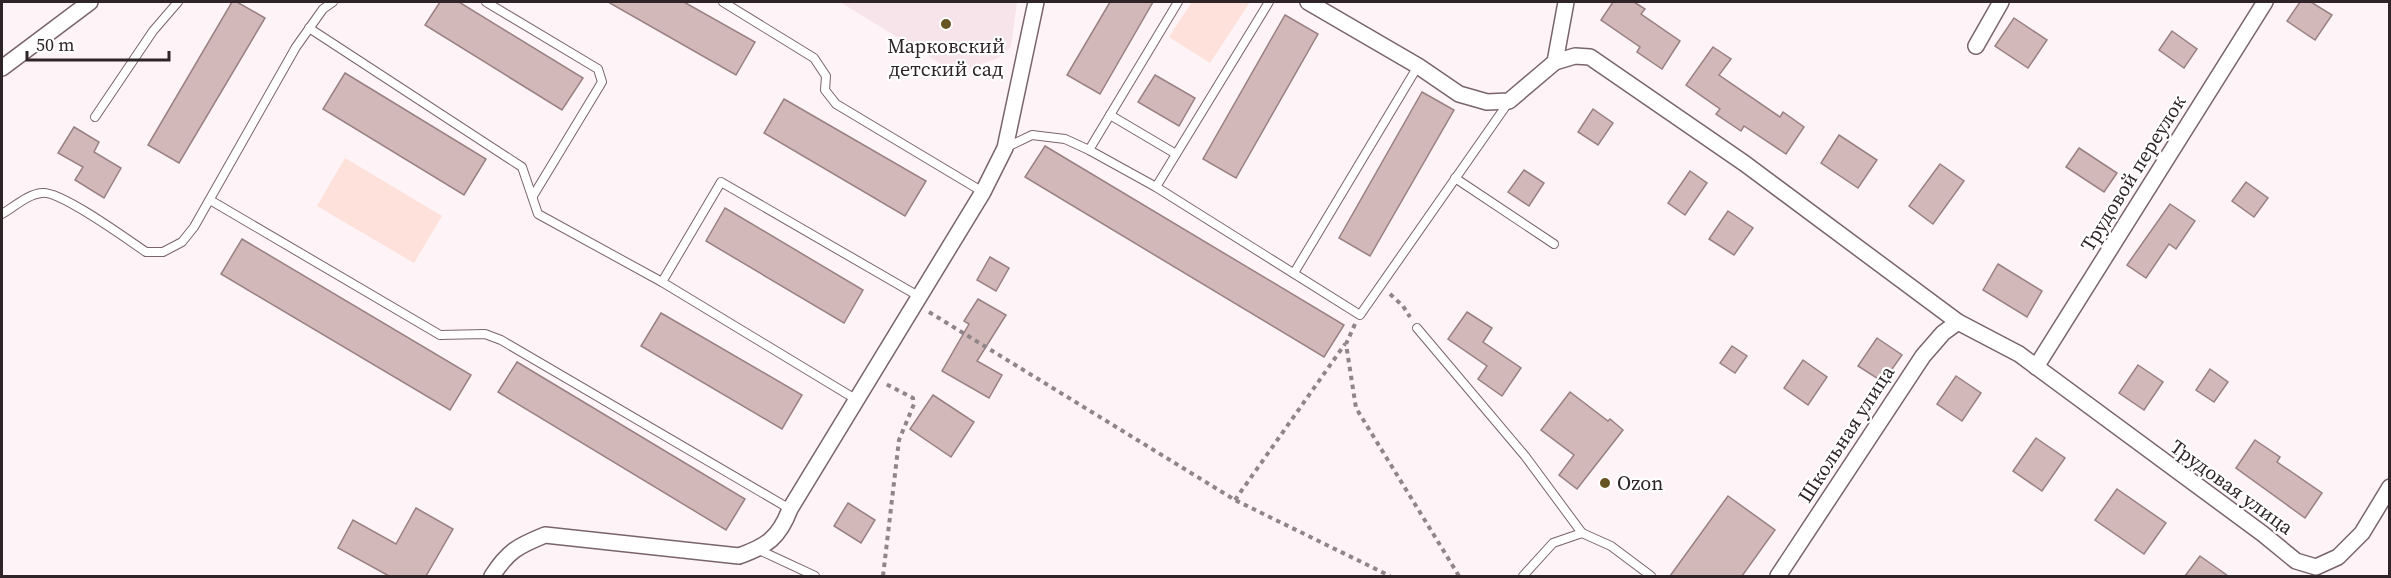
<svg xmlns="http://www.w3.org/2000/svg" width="2391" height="578" font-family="'Source Serif 4',serif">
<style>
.built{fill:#f7e3ea}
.green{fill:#fee1da}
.building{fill:#d3b8b9;stroke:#998082;stroke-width:1.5}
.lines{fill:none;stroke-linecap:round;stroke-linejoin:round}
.lane-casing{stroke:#7a646c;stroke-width:10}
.street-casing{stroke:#7a646c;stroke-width:18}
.path{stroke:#908589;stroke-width:4;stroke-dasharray:4.5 4.5;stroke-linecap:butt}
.lane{stroke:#fff;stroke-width:8}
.street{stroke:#fff;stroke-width:15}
.poi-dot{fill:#665523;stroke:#fff;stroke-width:2}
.labels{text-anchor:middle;stroke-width:4.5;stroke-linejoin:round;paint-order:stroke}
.poi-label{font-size:20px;fill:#2f2529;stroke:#fff}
.street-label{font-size:20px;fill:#2f2529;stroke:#fff}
</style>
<rect width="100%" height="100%" fill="#fef3f7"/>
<polygon class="built" points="840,2 1017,2 1011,47 998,58 956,73"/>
<g class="green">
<polygon points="1192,2 1250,2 1210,63 1169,37"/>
<polygon points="345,158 442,216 414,263 317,206"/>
</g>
<g class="building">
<polygon points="232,2 237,2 265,18 179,163 148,145"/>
<polygon points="440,2 459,2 583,78 562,110 425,25"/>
<polygon points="608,2 684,2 755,42 736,75"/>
<polygon points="1110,2 1153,2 1100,94 1067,75"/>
<polygon points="1613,2 1634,2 1645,9 1641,14 1680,41 1662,69 1637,52 1640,47 1601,20"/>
<polygon points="2300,2 2311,2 2332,15 2315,40 2287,21"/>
<polygon points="1285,15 1318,34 1236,178 1203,159"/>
<polygon points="2014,18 2047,40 2028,68 1995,46"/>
<polygon points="2172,31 2197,49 2184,68 2159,50"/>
<polygon points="1713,47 1731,59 1719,75 1780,117 1783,112 1804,127 1786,154 1744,126 1741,131 1716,114 1720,109 1686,85"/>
<polygon points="345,73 486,159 464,195 323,109"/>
<polygon points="1155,75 1195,98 1179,126 1138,102"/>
<polygon points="1422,92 1454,110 1370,256 1339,238"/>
<polygon points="784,99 926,181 905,216 764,133"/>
<polygon points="1593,109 1613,123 1598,145 1578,132"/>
<polygon points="74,127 99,142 94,152 121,168 104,198 75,180 83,167 58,153"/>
<polygon points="1839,135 1877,160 1858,188 1821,163"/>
<polygon points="1045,146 1344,325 1324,357 1025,177"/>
<polygon points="2079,148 2117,173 2104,192 2066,167"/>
<polygon points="1940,164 1964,181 1933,224 1909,206"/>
<polygon points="1524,170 1544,183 1529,206 1508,192"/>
<polygon points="1690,171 1707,183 1685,215 1668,203"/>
<polygon points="2246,182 2268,198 2254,217 2232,201"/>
<polygon points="2170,204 2195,221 2176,249 2169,244 2146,278 2127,265"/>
<polygon points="725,208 863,290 844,323 706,241"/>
<polygon points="1728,211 1753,228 1734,255 1709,239"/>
<polygon points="242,239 471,375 450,410 221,274"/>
<polygon points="990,257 1009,268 996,291 977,280"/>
<polygon points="1998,264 2042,291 2027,317 1983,290"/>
<polygon points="978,299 1006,315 977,361 1002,375 989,398 942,371 969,324 964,321"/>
<polygon points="1467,312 1492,328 1483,342 1521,368 1502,396 1478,379 1487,366 1448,339"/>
<polygon points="661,313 802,395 782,429 641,346"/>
<polygon points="1877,338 1902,355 1883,382 1858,366"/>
<polygon points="1732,346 1747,356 1735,373 1720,363"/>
<polygon points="1803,360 1827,377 1808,405 1784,388"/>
<polygon points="517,362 745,499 726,530 498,392"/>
<polygon points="2138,365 2163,382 2144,410 2119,393"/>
<polygon points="2210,369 2228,382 2214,402 2196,390"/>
<polygon points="1956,376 1981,393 1962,421 1937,404"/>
<polygon points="1570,392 1608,421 1610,419 1623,430 1577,489 1559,475 1574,455 1541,430"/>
<polygon points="933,395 974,422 951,457 910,429"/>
<polygon points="2036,438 2065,458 2042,491 2013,471"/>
<polygon points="2255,440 2280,457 2277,462 2322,493 2305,518 2236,468"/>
<polygon points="2117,489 2166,523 2144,554 2095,520"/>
<polygon points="1728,496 1775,530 1742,576 1670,576"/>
<polygon points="848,503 875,520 861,543 834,526"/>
<polygon points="416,508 453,529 426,576 389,576 338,548 353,520 396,544"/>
<polygon points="2200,556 2228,576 2185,576"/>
</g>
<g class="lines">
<g class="lane-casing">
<g id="lane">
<polyline points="486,2 598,69 602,82 533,196"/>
<polyline points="723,2 814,58 826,76 825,90 836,104 983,192"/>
<polyline points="309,28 522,167 538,214 662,282"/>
<polyline points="1110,115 1176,154"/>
<polyline points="95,117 153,31 178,2"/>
<polyline points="1005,148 1032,135 1065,139 1089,150 1156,187 1360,315 1508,103"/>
<polyline points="1089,150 1178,2"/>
<polyline points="1455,178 1554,244"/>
<polyline points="1156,187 1269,2"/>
<polyline points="210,200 440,335 485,334 501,340 790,509"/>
<path d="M2,214C14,207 28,194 42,193C60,190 128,240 146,252H163L182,242L194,227L296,47L323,9L333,2"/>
<polyline points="1294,273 1418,66"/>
<polyline points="1417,328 1525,456 1582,533"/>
<polyline points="857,400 662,282 721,182 920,297"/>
<polyline points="757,549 815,576"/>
<polyline points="1523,576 1553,543 1582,533 1611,546 1651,576"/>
</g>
</g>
<g class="street-casing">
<g id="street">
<polyline points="1308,2 1418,66 1459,94 1487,102 1509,101 1555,62 1575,56 1590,57 1744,163 1958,322 2019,354 2263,534 2296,561 2316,567 2338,557 2362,533 2390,487"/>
<polyline points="1976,46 2001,2"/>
<polyline points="1555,62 1566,2"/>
<polyline points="2,68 90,2"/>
<polyline points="2036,367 2265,2"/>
<path d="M492,576C508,551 518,546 545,535L739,556C767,546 779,538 790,509L983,192L1005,148L1036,2"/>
<polyline points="1778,576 1923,356 1943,333 1958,322"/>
</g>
</g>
<g class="path">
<polyline points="1390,294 1403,306 1410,317"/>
<polyline points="929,312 1235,500 1390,576"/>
<polyline points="1355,324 1346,344 1356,408 1459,576"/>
<polyline points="1235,500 1345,344"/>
<polyline points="883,576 899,440 914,404 913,398 884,383"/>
</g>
<use href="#lane" class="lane"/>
<use href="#street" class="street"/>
</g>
<g class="poi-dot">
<circle cx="946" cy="24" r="6"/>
<circle cx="1605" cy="483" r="6"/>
</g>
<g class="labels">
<g class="poi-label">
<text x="946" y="53">Марковский<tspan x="946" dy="23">детский сад</tspan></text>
<text x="1617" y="490" text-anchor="start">Ozon</text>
</g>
<g class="street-label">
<text transform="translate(2133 173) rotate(-58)" y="7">Трудовой переулок</text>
<text transform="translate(1846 434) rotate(-57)" y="7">Школьная улица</text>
<text transform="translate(2232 487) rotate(36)" y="7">Трудовая улица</text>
</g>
</g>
<rect width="2391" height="578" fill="none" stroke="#2f2529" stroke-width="6"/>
<path d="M27 51v9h142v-9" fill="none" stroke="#2f2529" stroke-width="3"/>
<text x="36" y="51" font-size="18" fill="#2f2529" stroke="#ffffff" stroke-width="4.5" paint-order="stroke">50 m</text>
</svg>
